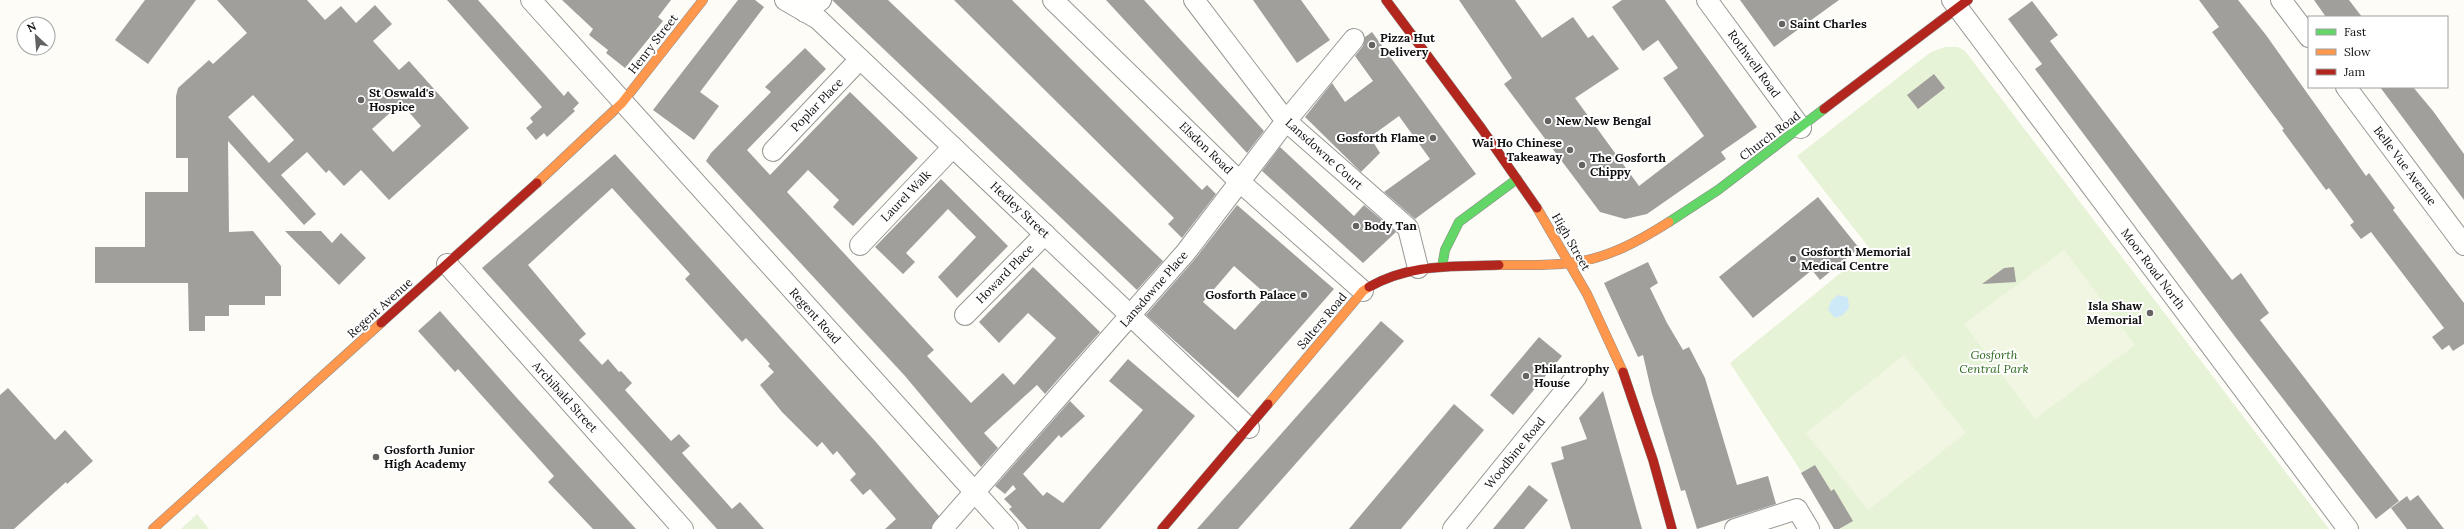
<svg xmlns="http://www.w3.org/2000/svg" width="2464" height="529" font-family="Lora,serif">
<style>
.green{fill:#e7f3d7}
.pitch{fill:#f0f6e1}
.water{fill:#cde8f7}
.building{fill:#a19f9c;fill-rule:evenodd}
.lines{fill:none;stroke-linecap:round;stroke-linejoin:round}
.street-casing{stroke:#979795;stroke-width:22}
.fast-casing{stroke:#8e8d8b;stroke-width:10}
.slow-casing{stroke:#8e8d8b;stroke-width:10}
.jam-casing{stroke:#8e8d8b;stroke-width:10}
.street{stroke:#fffffe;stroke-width:20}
.fast{stroke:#63d668;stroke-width:9}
.slow{stroke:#ff974d;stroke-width:9}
.jam{stroke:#b3261e;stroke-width:9}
.poi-dot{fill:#646362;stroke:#fff;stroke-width:1.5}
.labels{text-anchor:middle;stroke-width:4;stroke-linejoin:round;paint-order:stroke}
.poi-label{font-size:12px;font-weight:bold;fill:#111;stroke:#fff;text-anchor:start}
.street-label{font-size:12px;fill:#111;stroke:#fff}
.park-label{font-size:12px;font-style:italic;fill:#2f6b1f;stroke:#fff}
</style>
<rect width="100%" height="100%" fill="#fdfcf7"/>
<g class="green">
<polygon points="1945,47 1958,47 1965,51 2329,529 1839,529 1730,363 1870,249 1797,156 1931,52"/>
<polygon points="197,514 209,529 181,529"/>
</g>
<g class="pitch">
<polygon points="2064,250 2135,345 2035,419 1964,324"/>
<polygon points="1904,355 1966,433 1868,510 1806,433"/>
</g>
<polygon class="water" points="1838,295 1848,297 1849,308 1843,315 1835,318 1828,310 1831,301"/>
<g class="building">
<polygon points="145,0 196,0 148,64 115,40"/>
<path d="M217,0H307L325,20L341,6L356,23L375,5L392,24L373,41L399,70L409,61L469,128L389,200L361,170L344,186L329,170L326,173L307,152L281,175L316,214L304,225L228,141L229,232L253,231L281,266V296H265V305H229V316H205V331H189L188,283H95V247H145V192H188V158H176V96L178,88L209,60L213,64L247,33ZM253,95L294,140L269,163L228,117ZM401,103L421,126L393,152L372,129Z"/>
<polygon points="447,0 478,0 564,96 568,91 579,103 573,109 575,111 547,137 544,133 536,140 526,128 533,122 530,118 542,107"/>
<polygon points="562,0 671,0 658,17 663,21 625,68 606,53 608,50 589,35 593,29"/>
<polygon points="738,0 755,0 764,7 700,92 719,106 694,140 653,110"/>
<polygon points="832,0 888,0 1163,261 1137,290"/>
<polygon points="954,0 1012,0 1202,190 1207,185 1216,194 1182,238 1168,224 1174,218"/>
<polygon points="1106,0 1144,0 1264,131 1247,153"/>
<polygon points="1253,0 1301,0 1330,40 1297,63"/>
<polygon points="1459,0 1515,0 1542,38 1573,17 1588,38 1593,35 1619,69 1575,98 1639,186 1704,136 1663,78 1678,68 1658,40 1643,51 1612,7 1622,0 1665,0 1757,127 1721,152 1726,159 1647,214 1625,219 1600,212 1504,84 1512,78"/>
<polygon points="1740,0 1839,0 1774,47"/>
<polygon points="2199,0 2238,0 2266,35 2366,176 2369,173 2395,208 2393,210 2464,303 2464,344 2453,351 2449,345 2442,350 2432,337 2444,328 2371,232 2361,239 2350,225 2354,222 2329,188 2326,190 2282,130 2284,129 2212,32 2219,27"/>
<polygon points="2314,0 2349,0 2362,17 2326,17"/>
<polygon points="2032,1 2058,35 2050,41 2232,280 2241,273 2269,313 2260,320 2399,501 2376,519 2236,338 2035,69 2042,64 2008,19"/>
<polygon points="1372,32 1476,174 1415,219 1384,192 1430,159 1399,116 1370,137 1380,153 1361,172 1305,117 1332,83 1345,102 1373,81 1355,56 1363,46 1365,37"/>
<polygon points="805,48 826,69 747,150 770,175 850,92 918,158 853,226 833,207 839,200 808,170 787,192 934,350 927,356 971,403 1003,373 1014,385 1056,338 1028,313 999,343 979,322 1033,267 1100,332 1045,394 1037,385 984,433 998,448 981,467 905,376 706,161 711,153 771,92 765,87"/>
<polygon points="1934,74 1945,88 1918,109 1907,95"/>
<polygon points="2380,87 2413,87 2433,111 2464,154 2464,200"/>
<polygon points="1280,147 1354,216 1364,205 1396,232 1363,263 1262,171"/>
<polygon points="615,154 875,441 939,516 931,529 885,529 896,519 870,489 863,495 850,480 856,474 837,451 833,455 822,442 817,447 782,412 760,385 774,372 768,366 770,364 746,338 742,342 685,279 690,274 612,188 528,265 586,334 579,340 602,365 608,359 619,372 621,371 632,383 625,390 671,441 679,434 690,446 682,453 732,509 740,502 764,529 717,529 482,268"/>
<polygon points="941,179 1008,246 957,298 938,277 976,237 948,209 906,253 915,262 903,274 875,247"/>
<polygon points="1818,197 1859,248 1820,280 1812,270 1753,318 1719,277"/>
<path d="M1237,205L1334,289L1238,398L1146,315L1195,259ZM1234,266L1267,295L1235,330L1203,302Z"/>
<polygon points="285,231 321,231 332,243 341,233 366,258 339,285"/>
<polygon points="1648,262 1658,283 1650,288 1667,323 1683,350 1689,347 1705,378 1737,485 1768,476 1776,504 1697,529 1685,490 1681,491 1652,394 1643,355 1638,357 1604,283"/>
<polygon points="2014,267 2016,282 1982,284 2004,268"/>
<polygon points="440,311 516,397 636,529 593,529 548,482 554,476 458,369 455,372 418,331"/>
<polygon points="1381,321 1404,341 1238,529 1197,529"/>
<polygon points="1539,337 1562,356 1513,415 1490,395"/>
<polygon points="1128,359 1195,416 1100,529 1027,529 1009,509 1012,507 1004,499 1016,489 1013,485 1005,494 995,486 1070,401 1085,416 1061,438 1059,435 1023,474 1043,496 1047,492 1063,503 1143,410 1109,381"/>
<polygon points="8,388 55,440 65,430 93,461 67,484 66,482 14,529 0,529 0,395"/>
<polygon points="1603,391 1642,529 1571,529 1551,463 1564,459 1561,447 1587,439 1579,418"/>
<polygon points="1454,404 1484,430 1401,529 1349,529"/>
<polygon points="1815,465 1831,491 1834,489 1853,521 1839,529 1834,529 1801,473"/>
<polygon points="1529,485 1548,500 1524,529 1493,529"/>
<polygon points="2418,495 2434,516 2444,529 2407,529 2391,508 2407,496 2410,501"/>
</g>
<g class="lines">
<g class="street-casing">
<g id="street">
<polyline points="531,0 1008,529"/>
<polyline points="785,0 818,19 1249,428"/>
<polyline points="1053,0 1240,182 1363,291"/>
<polyline points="1194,0 1286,121 1408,228 1418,268"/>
<polyline points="1707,0 1801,128"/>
<polyline points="1952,0 2348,529"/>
<polyline points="2281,0 2309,37"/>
<polyline points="805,12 821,0"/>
<polyline points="2346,87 2464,245"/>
<polyline points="773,151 860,59"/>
<polyline points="860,245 953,147"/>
<polyline points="447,264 683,529"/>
<polyline points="965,315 1045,234"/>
<polyline points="942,529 1186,252 1286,121 1354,39"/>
<polyline points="1453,529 1577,376"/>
<polyline points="1735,529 1797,509 1809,529"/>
</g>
</g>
<g class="fast-casing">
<g id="fast">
<polyline points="1669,222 1718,190 1824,109"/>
<polyline points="1442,267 1445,250 1459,222 1517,179"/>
</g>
</g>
<g class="slow-casing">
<g id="slow">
<polyline points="537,183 622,103 703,0"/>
<polyline points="1537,208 1587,294 1623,372"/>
<path d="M1499,265C1523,265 1547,266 1570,263C1607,259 1639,241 1669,222"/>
<polyline points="1268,404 1363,291 1369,287"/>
<polyline points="153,529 381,323"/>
</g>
</g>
<g class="jam-casing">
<g id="jam">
<polyline points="1386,0 1482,129 1537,208"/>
<polyline points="1824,109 1968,0"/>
<path d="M1369,287C1411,263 1453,267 1499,265"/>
<polyline points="381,323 537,183"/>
<polyline points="1623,372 1653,460 1672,529"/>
<polyline points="1162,529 1268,404"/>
</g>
</g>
<use href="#street" class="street"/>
<use href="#fast" class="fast"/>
<use href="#slow" class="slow"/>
<use href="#jam" class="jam"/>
</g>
<g class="poi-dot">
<circle cx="1782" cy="24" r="4"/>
<circle cx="1372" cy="45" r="4"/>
<circle cx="361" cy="100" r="4"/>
<circle cx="1548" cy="121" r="4"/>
<circle cx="1433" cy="138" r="4"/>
<circle cx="1570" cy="150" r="4"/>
<circle cx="1582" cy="165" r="4"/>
<circle cx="1356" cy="226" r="4"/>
<circle cx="1793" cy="259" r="4"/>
<circle cx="1304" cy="295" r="4"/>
<circle cx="2150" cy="313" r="4"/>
<circle cx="1526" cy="376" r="4"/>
<circle cx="376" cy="457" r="4"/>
</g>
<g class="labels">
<g class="poi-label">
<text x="1790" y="28">Saint Charles</text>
<text x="1380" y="42">Pizza Hut<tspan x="1380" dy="14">Delivery</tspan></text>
<text x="369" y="97">St Oswald's<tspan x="369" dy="14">Hospice</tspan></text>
<text x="1556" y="125">New New Bengal</text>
<text x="1425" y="142" text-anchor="end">Gosforth Flame</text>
<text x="1562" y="147" text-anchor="end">Wai Ho Chinese<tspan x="1562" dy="14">Takeaway</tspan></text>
<text x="1590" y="162">The Gosforth<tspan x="1590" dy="14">Chippy</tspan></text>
<text x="1364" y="230">Body Tan</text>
<text x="1801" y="256">Gosforth Memorial<tspan x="1801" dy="14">Medical Centre</tspan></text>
<text x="1296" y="299" text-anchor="end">Gosforth Palace</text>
<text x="2142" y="310" text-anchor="end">Isla Shaw<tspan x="2142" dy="14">Memorial</tspan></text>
<text x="1534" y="373">Philantrophy<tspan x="1534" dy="14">House</tspan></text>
<text x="384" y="454">Gosforth Junior<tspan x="384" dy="14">High Academy</tspan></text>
</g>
<g class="street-label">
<text transform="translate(653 44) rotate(-52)" y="4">Henry Street</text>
<text transform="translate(1754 64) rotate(54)" y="4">Rothwell Road</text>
<text transform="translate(817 105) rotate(-46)" y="4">Poplar Place</text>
<text transform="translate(1770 136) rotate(-37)" y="4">Church Road</text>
<text transform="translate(1206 148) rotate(44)" y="4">Elsdon Road</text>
<text transform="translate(1324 154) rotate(42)" y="4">Lansdowne Court</text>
<text transform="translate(2405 166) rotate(53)" y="4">Belle Vue Avenue</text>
<text transform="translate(906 196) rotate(-46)" y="4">Laurel Walk</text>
<text transform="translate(1020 210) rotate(43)" y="4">Hedley Street</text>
<text transform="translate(1571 242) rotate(60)" y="4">High Street</text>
<text transform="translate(2153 269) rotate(53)" y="4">Moor Road North</text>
<text transform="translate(1005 274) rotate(-46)" y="4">Howard Place</text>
<text transform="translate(1154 289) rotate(-49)" y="4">Lansdowne Place</text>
<text transform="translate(380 308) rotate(-42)" y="4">Regent Avenue</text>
<text transform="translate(815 316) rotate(48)" y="4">Regent Road</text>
<text transform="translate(1322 321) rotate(-50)" y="4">Salters Road</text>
<text transform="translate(565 397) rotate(48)" y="4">Archibald Street</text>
<text transform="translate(1515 453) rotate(-51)" y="4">Woodbine Road</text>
</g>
<g class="park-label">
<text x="1994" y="359">Gosforth<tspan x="1994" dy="14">Central Park</tspan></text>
</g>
</g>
<rect x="2308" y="16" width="140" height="72" fill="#ffffff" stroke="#a0a0a0"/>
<rect x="2316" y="29" width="20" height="6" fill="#63d668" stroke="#a0a0a0"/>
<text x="2344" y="36" font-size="12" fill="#111111">Fast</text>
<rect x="2316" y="49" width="20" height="6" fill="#ff974d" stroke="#a0a0a0"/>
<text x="2344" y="56" font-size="12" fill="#111111">Slow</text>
<rect x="2316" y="69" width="20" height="6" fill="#b3261e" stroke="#a0a0a0"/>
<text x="2344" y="76" font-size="12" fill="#111111">Jam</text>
<g transform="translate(36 36) rotate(334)"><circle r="19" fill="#ffffff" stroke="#a0a0a0"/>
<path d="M0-3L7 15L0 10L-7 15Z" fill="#646362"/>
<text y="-6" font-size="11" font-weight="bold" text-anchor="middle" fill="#111111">N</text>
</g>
</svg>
